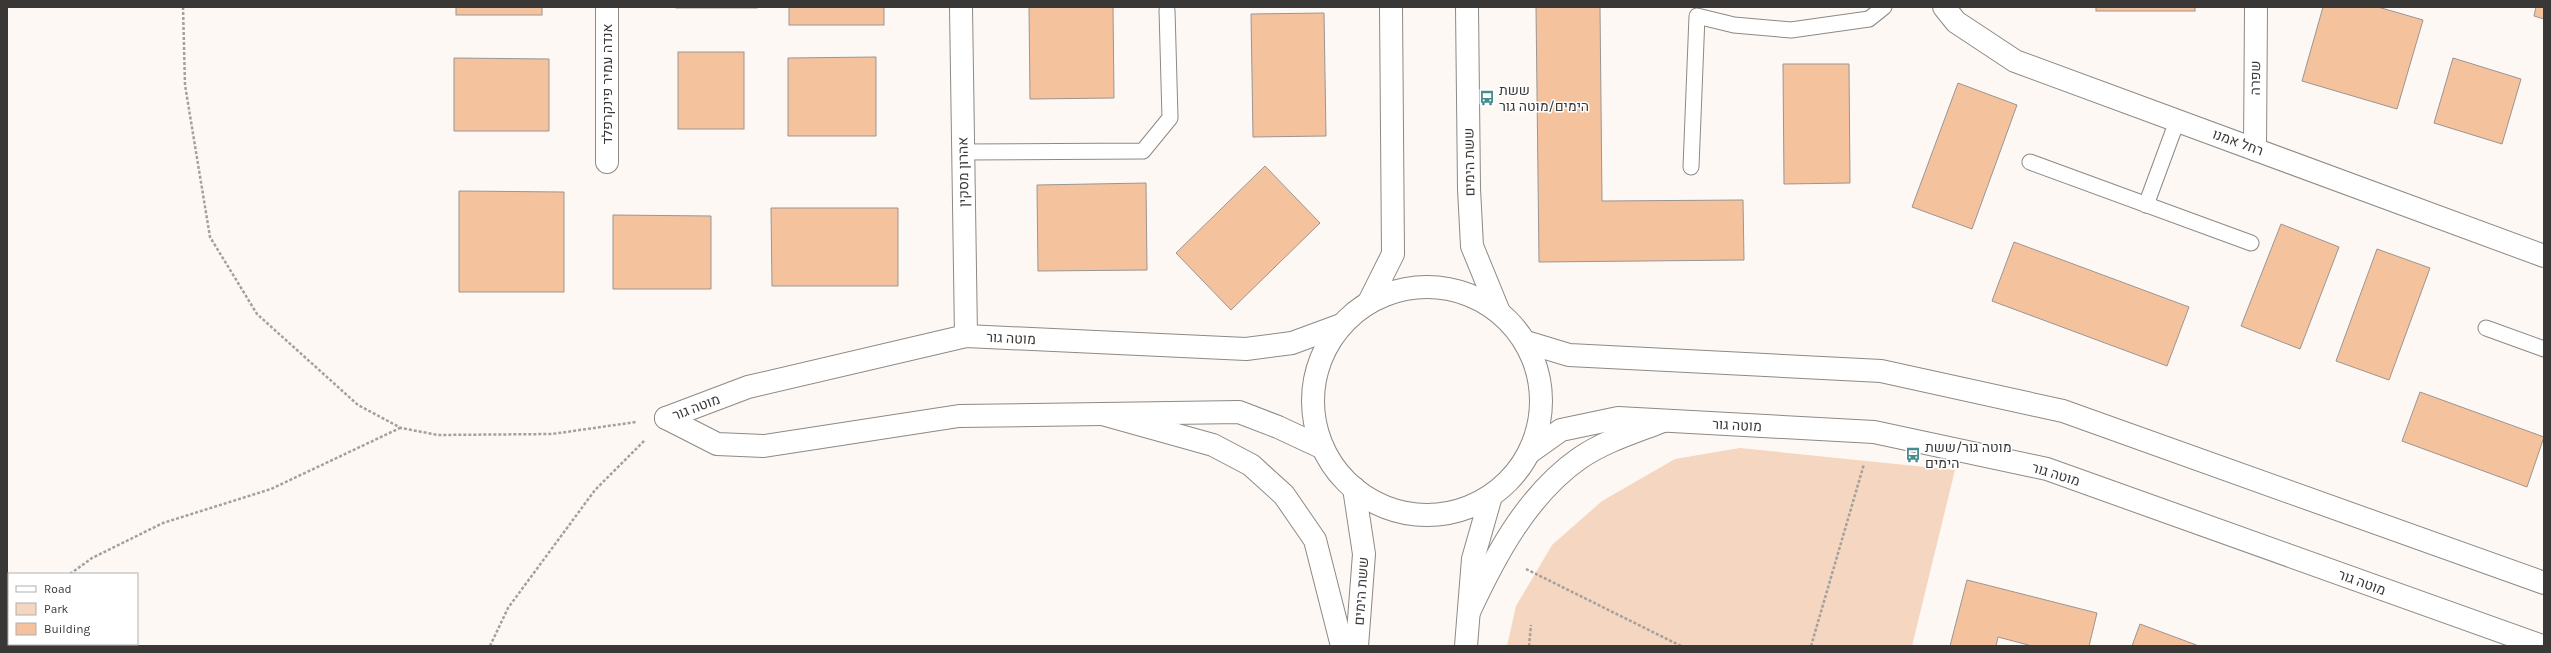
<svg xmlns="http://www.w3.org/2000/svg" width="2551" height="653" font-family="Karla,Heebo,sans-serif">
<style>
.green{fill:#f4d6c1}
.building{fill:#f5c29e;stroke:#9b9592}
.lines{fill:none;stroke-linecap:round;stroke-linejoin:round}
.service-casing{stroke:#8e8985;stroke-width:17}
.minor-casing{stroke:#8e8985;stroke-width:24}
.tertiary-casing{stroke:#8e8985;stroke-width:24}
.secondary-casing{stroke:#8e8985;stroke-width:24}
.path{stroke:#a4a09d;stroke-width:2.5;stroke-dasharray:3 2;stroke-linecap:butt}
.service{stroke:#fff;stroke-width:15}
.minor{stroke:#fff;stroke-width:22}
.tertiary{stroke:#fff;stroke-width:22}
.secondary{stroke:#fff;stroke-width:22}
.labels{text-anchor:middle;stroke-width:3;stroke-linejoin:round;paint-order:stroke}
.street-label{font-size:14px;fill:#3a3837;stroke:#fff}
.poi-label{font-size:14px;fill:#3a3837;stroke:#fff;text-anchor:start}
</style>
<rect width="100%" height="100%" fill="#fef8f4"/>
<polygon class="green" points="1740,448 1955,470 1912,646 1507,646 1516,606 1552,545 1602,501 1675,459"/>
<g class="building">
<rect x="456" y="7" width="86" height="8"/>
<rect x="676" y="7" width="81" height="1"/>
<rect x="789" y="7" width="95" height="18"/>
<polygon points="1029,7 1113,7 1114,98 1030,99"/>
<polygon points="1536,7 1600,7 1602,201 1743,200 1744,260 1539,262"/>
<rect x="2096" y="7" width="99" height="4"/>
<polygon points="2323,7 2378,7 2423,20 2397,109 2302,81"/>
<polygon points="2536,7 2544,7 2544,19 2534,16"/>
<polygon points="1324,13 1326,136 1253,137 1251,14"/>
<rect x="678" y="52" width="66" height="77"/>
<polygon points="876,57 876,136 788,136 788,58"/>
<polygon points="454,58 549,59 549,131 454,131"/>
<polygon points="2453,58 2521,79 2502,144 2434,123"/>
<polygon points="1783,64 1849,64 1850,183 1784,184"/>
<polygon points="1958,83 2017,105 1972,229 1912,207"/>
<polygon points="1265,166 1320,223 1231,310 1176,253"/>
<polygon points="1146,183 1147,270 1038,271 1037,185"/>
<polygon points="459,191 564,192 564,292 459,292"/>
<polygon points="771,208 898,208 898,286 772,286"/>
<polygon points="613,215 711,216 711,289 613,289"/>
<polygon points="2281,224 2339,247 2300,349 2241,326"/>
<polygon points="2014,242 2189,307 2167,366 1992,301"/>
<polygon points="2377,249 2430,268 2389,380 2336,361"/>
<polygon points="2420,392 2544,437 2527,487 2402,441"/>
<polygon points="1967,580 2097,613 2089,646 2032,646 1998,637 1996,646 1950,646"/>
<polygon points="2140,624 2199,646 2132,646"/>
</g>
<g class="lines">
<g class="service-casing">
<g id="service">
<polyline points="963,152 1143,151 1170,118 1167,10"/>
<polyline points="2030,162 2251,243"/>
<polyline points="1691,167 1697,16 1734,25 1791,30 1869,19 1884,7"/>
<polyline points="2146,205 2177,121"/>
<polyline points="2486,328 2544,349"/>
</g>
</g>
<g class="minor-casing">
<g id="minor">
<polyline points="607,7 607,162"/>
<polyline points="961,7 966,336"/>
<polyline points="1944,7 1956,22 2015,61 2544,256"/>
<polyline points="2255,149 2256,7"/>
</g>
</g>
<g class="tertiary-casing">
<g id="tertiary">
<polyline points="1526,342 1569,355 1881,371 2063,411 2544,583"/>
<polyline points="666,418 748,387 966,336 1246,349 1292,343 1341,325"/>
<polyline points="666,418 717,444 764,446 959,416 1239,412 1278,427 1323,448"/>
<polyline points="1530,452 1561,430 1618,418 1874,432 2047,469 2542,646"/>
</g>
</g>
<g class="secondary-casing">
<g id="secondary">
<polyline points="1467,7 1469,189 1472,246 1499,312"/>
<circle cx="1427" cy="401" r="114"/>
<polyline points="1369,302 1393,254 1391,7"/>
<polyline points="1102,414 1213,445 1251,465 1284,495 1315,540 1342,646"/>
<polyline points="1354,488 1364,554 1357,646"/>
<path d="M1469,612C1495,556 1527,495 1580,458C1605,441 1635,432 1663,421"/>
<polyline points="1466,646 1473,559 1491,496"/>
</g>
</g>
<g class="path">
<polyline points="183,7 185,85 210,237 257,314 358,405 401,428 438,435 552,434 636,422"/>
<polyline points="1526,569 1681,646"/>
<polyline points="70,574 92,558 163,523 271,489 400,428"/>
<polyline points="7,633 9,631"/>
<polyline points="490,646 508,608 595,490 645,440"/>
<polyline points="1529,646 1531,625"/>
<polyline points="1811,646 1864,464"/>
</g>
<use href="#service" class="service"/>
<use href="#minor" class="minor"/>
<use href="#tertiary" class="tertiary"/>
<use href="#secondary" class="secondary"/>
</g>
<defs>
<g id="bus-bare" transform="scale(1.2)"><path d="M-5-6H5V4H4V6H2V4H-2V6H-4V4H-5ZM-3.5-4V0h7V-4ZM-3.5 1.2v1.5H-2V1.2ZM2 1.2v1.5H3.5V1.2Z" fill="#458d91" stroke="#fff" stroke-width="2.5" paint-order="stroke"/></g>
</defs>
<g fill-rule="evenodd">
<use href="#bus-bare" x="1487" y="98"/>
<use href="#bus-bare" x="1913" y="455"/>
</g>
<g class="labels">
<g class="street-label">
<text transform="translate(2255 78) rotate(-89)" y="5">שפרה</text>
<text transform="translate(607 84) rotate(-90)" y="5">אנדה עמיר פינקרפלד</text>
<text transform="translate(2238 142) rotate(20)" y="5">רחל אמנו</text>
<text transform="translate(1469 162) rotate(-91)" y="5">ששת הימים</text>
<text transform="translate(963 172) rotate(-91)" y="5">אהרון מסקין</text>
<text transform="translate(1011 338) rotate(3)" y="5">מוטה גור</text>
<text transform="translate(696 407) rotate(-21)" y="5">מוטה גור</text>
<text transform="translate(1737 425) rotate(3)" y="5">מוטה גור</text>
<text transform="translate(2056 474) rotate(17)" y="5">מוטה גור</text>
<text transform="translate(2362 582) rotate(20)" y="5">מוטה גור</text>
<text transform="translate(1361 591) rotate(-86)" y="5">ששת הימים</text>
</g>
<g class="poi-label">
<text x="1499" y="95">ששת<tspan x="1499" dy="16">הימים/מוטה גור</tspan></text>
<text x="1925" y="452">מוטה גור/ששת<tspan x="1925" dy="16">הימים</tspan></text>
</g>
</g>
<rect width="2551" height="653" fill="none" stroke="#3a3837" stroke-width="16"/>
<rect x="8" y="573" width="130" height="72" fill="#ffffff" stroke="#b0afaf"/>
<rect x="16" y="586" width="20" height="6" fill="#ffffff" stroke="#b0afaf"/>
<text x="44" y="593" font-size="12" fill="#3a3837">Road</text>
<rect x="16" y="603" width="20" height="12" fill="#f4d6c1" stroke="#b0afaf"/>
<text x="44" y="613" font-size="12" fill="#3a3837">Park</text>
<rect x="16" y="623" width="20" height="12" fill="#f5c29e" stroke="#b0afaf"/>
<text x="44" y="633" font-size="12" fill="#3a3837">Building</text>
</svg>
